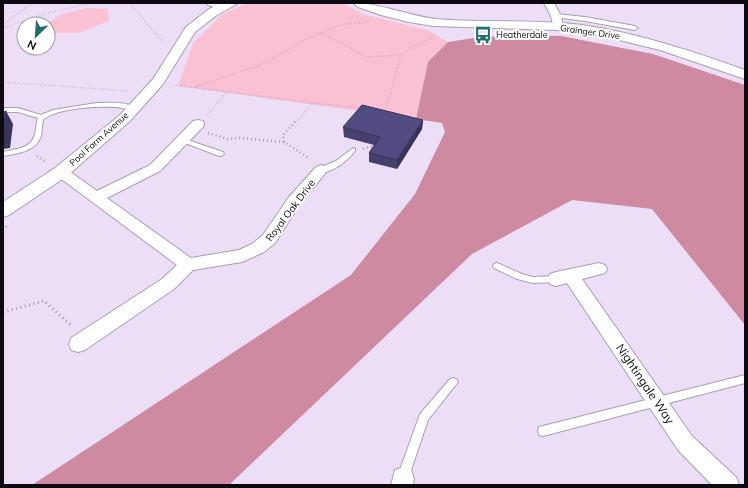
<svg xmlns="http://www.w3.org/2000/svg" width="748" height="488" font-family="Mulish,sans-serif">
<style>
.green{fill:#f9c1d2}
.forest{fill:#cd8aa0}
.lines{fill:none;stroke-linecap:round;stroke-linejoin:round}
.service-casing{stroke:#ab9db5;stroke-width:2}
.minor-casing{stroke:#ab9db5;stroke-width:2}
.tertiary-casing{stroke:#ab9db5;stroke-width:2}
.path-far2{stroke:#a69aae;stroke-width:1.5;stroke-dasharray:0.5 2;stroke-linecap:butt}
.path-far1{stroke:#a69aae;stroke-width:2.5;stroke-dasharray:1 3;stroke-linecap:butt}
.path{stroke:#a69aae;stroke-width:3;stroke-dasharray:1 3.5;stroke-linecap:butt}
.service{fill:#fff;fill-rule:evenodd}
.minor{fill:#fff;fill-rule:evenodd}
.tertiary{fill:#fff;fill-rule:evenodd}
.wall{fill:#46406f}
.shaded-wall{fill:#39345a}
.building{fill:#514b81;stroke:#39345a}
.labels{text-anchor:middle;stroke-width:4;stroke-linejoin:round;paint-order:stroke}
.far-street-label{font-size:9px;fill:#0e0a12;stroke:#fff}
.far-poi-label{font-size:9px;fill:#0e0a12;stroke:#fff;text-anchor:start}
.street-label{font-size:10px;fill:#0e0a12;stroke:#fff}
.near-street-label{font-size:12px;fill:#0e0a12;stroke:#fff}
</style>
<rect width="100%" height="100%" fill="#eddef7"/>
<g class="green">
<polygon points="247,3 342,3 363,14 430,31 448,42 428,62 416,119 178,86 193,43 223,14"/>
<polygon points="87,8 108,9 109,21 79,33 48,33 48,24 46,24 62,14"/>
</g>
<polygon class="forest" points="516,35 561,36 653,54 745,85 745,325 652,209 572,200 472,254 229,485 32,485 351,275 415,194 445,132 442,123 416,119 428,62 448,42 474,38"/>
<g class="lines">
<g class="service-casing">
<g id="service">
<polygon points="556,14 585,17 635,26 638,28 635,30 585,21 554,17 553,16"/>
<path d="M97,103C109,103 126,101 136,108L133,110C127,109 120,107 114,107C97,106 56,108 43,120C42,125 42,130 41,136C36,152 18,153 3,156V152C16,149 31,149 35,134C36,129 36,124 38,118L18,112H3V108H18L41,115L53,110L65,108Z"/>
<polygon points="182,138 223,152 224,154 221,156 219,156 180,141 180,139"/>
<path d="M353,148L355,149V151C347,161 332,174 319,172L317,170L319,168L336,161Z"/>
<polygon points="497,263 522,274 533,277 556,276 559,277 560,279 559,281 556,282 533,283 517,279 494,268 493,266 494,264"/>
<polygon points="745,375 745,383 543,436 539,435 538,431 539,427 543,426"/>
<polygon points="453,378 456,379 458,382 428,420 407,482 403,484 399,482 397,478 420,414 450,379"/>
</g>
</g>
<g class="minor-casing">
<g id="minor">
<polygon points="206,3 221,3 228,7 223,10 208,5"/>
<polygon points="544,3 554,3 561,16 563,27 562,29 554,29 551,16"/>
<polygon points="198,120 203,121 204,124 203,127 160,171 107,198 191,258 239,250 252,244 263,235 289,197 316,167 321,165 326,167 328,170 299,205 275,243 264,252 242,262 193,270 174,289 85,350 78,352 71,350 69,344 71,338 162,279 177,265 56,175 54,172 56,169 61,167 66,169 97,191 150,165 193,121"/>
<polygon points="599,263 605,265 607,269 605,273 582,279 692,436 736,477 739,485 712,485 678,450 567,283 556,286 550,284 548,279 550,274 556,272"/>
<polygon points="403,467 411,470 414,478 413,485 391,485 395,470"/>
</g>
</g>
<g class="tertiary-casing">
<g id="tertiary">
<polygon points="222,3 237,3 235,5 217,15 195,32 163,84 130,121 67,176 9,215 3,217 3,202 55,168 120,115 153,79 186,27 209,9"/>
<path d="M353,3C381,3 408,16 436,19C485,23 533,19 582,25C638,33 692,51 745,70V79L660,50L603,36L557,30L433,26L409,22L381,15L358,7Z"/>
</g>
</g>
<g class="path-far2">
<polyline points="130,3 164,44"/>
<polyline points="3,25 32,3"/>
<polyline points="3,28 48,13 91,3"/>
<polyline points="322,33 367,57 401,55"/>
<polyline points="3,82 128,91"/>
<polyline points="174,85 313,103"/>
<polyline points="195,87 263,64 306,39 343,24 371,22"/>
<polyline points="385,113 401,55 413,46 435,36"/>
<polyline points="207,115 227,92"/>
<polyline points="297,121 313,103 362,108"/>
</g>
<g class="path-far1">
<polyline points="208,133 228,139 240,138 284,142 310,159"/>
<polyline points="284,142 283,135 297,120"/>
<polyline points="363,149 375,145"/>
<polyline points="37,156 46,162"/>
<polyline points="3,230 7,226"/>
</g>
<polyline class="path" points="3,312 44,301 72,326"/>
<use href="#service" class="service"/>
<use href="#minor" class="minor"/>
<use href="#tertiary" class="tertiary"/>
</g>
<polygon class="wall" points="423,120 422,129 397,169 369,162 369,153 374,145 344,137 343,127"/>
<g class="shaded-wall">
<polygon points="6,111 13,124 10,148 3,149 3,128"/>
<polygon points="423,120 422,129 397,169 397,160"/>
</g>
<g class="building">
<polygon points="362,105 423,120 397,160 369,153 380,137 343,127"/>
<polygon points="6,111 3,128 3,112"/>
</g>
<defs>
<g id="bus-bare" transform="scale(1.38)"><path d="M-5-6H5V4H4V6H2V4H-2V6H-4V4H-5ZM-3.5-4V0h7V-4ZM-3.5 1.2v1.5H-2V1.2ZM2 1.2v1.5H3.5V1.2Z" fill="#216d6b" stroke="#fff" stroke-width="2.5" paint-order="stroke"/></g>
</defs>
<g fill-rule="evenodd">
<use href="#bus-bare" x="483" y="35"/>
</g>
<g class="labels">
<g class="far-street-label">
<text transform="translate(590 32) rotate(8)" y="3">Grainger Drive</text>
<text transform="translate(99 139) rotate(-42)" y="3">Pool Farm Avenue</text>
</g>
<g class="far-poi-label">
<text x="496" y="38">Heatherdale</text>
</g>
<g class="street-label">
<text transform="translate(290 210) rotate(-53)" y="4">Royal Oak Drive</text>
</g>
<g class="near-street-label">
<text transform="translate(645 384) rotate(56)" y="4">Nightingale Way</text>
</g>
</g>
<rect width="748" height="488" fill="none" stroke="#0e0a12" stroke-width="8"/>
<g transform="translate(36 36) rotate(205)"><circle r="19" fill="#ffffff" stroke="#9f9da0"/>
<path d="M0-3L7 15L0 10L-7 15Z" fill="#216d6b"/>
<text y="-6" font-size="11" font-weight="bold" text-anchor="middle" fill="#0e0a12">N</text>
</g>
</svg>
